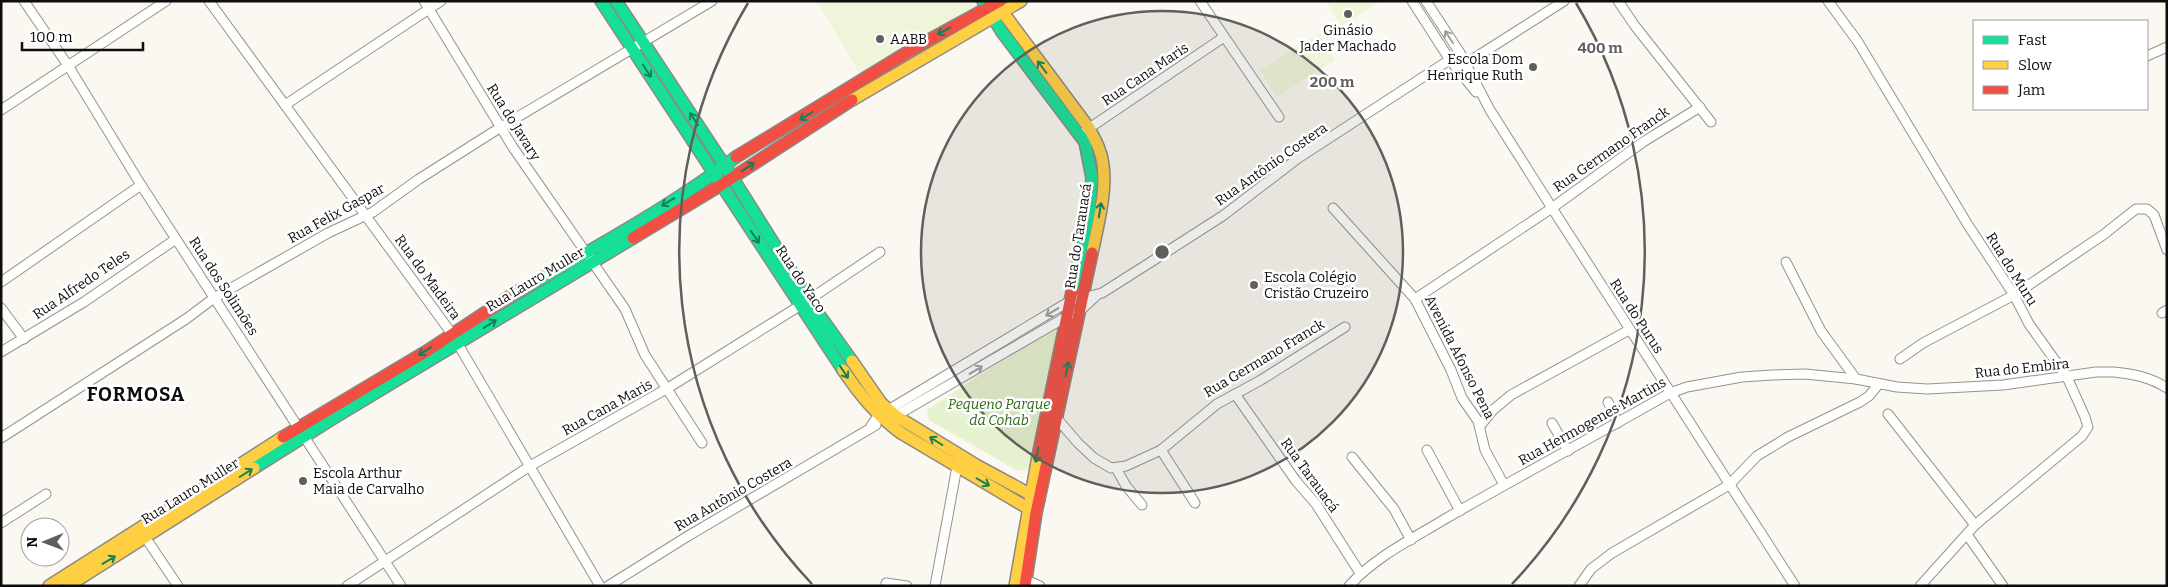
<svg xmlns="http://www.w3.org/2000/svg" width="2168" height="587" font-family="Bitter,serif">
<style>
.green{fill:#e6f1cf}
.pitch{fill:#eff5d9}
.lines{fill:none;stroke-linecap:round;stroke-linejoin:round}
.street-casing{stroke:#949390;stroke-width:11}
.fast-casing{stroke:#8b8986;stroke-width:14}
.slow-casing{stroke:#8b8986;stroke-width:14}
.jam-casing{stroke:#8b8986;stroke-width:14}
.street{stroke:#fefefd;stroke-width:9}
.fast{stroke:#16e098;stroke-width:11}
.slow{stroke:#ffcf43;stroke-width:11}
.jam{stroke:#f24e42;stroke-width:11}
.oneway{stroke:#128159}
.oneway2{stroke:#9e9e9d}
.ring{fill:none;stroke:#605f5d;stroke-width:2.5}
.poi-dot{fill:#605f5d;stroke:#fff;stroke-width:2}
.labels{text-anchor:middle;stroke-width:5;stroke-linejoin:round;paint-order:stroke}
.poi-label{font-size:14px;fill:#0d0d0d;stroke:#fff;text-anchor:start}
.street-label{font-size:14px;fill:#0d0d0d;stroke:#fff}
.park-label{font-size:14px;font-style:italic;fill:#2f6919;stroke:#fff}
.district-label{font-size:19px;font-weight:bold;letter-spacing:1px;fill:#0d0d0d;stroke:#fff}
.centre{fill:#605f5d;stroke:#fff;stroke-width:2.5}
.ring-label{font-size:15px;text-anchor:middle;font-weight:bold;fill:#605f5d;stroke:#fff;stroke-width:5;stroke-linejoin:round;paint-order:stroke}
</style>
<rect width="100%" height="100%" fill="#fbf8f1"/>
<polygon class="green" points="1052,328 1060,328 1030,468 1018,471 929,420 927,410"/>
<g class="pitch">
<polygon points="817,1 981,1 981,2 861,76"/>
<polygon points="1326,1 1381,1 1342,26"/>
<polygon points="1319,33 1335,60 1277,97 1260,70"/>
</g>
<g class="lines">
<g class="street-casing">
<g id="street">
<polyline points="24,1 69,67 141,185 401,586"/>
<polyline points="209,1 452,334 600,586"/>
<polyline points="424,1 512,146 625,309 645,355 702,443"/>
<polyline points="1200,1 1279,117"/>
<polyline points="1412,1 1450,60 1476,92"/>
<polyline points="1426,1 1460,53 1490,110 1552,208 1795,586"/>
<polyline points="1618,1 1635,26 1711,122"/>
<polyline points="1828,1 1858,42 1968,225 2014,295 2029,324 2067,377 2085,417 2088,427 2082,436 1975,525 1920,586"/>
<polyline points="2147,56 2167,47"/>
<polyline points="1462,66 1564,1"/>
<polyline points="285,105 441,1"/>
<polyline points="1,110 166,1"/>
<polyline points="1085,131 1224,37"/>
<polyline points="1333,208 1415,299 1451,370 1462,398 1478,421 1485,450 1504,485"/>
<polyline points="1786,262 1821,331 1856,379"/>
<polyline points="1,282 141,185"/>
<polyline points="1415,299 1552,208 1643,142 1700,107"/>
<polyline points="1,308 24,339"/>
<polyline points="2162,313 2167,310"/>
<polyline points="1,352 84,302 176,239"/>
<polyline points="1900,359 1923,343 2014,295 2103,235 2136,209 2147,209 2154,215 2167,250"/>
<polyline points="1235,394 1296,481 1316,504 1360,573"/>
<polyline points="1608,402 1618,423"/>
<polyline points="1047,407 1078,443 1094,458 1111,468 1126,466 1161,450 1217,404 1261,380 1345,327"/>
<polyline points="1888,414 1975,525"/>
<polyline points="892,418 1066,317 1080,311 1097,295"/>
<polyline points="1552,423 1568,451"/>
<polyline points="871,426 878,416 888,410 1070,301 1102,293 1154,260 1224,215 1297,159 1460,53"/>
<polyline points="1480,426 1493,410 1511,395 1629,330"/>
<polyline points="1,438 186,319 214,298 328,233 373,212 419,179 501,127 712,1"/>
<polyline points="1161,450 1195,503"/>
<polyline points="1427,450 1460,511"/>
<polyline points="1352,457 1394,509 1411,540"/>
<polyline points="1116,468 1126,486 1142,505"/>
<polyline points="1,523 46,494"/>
<polyline points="143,534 178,586"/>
<polyline points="1968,536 2003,586"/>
<polyline points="1022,578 1040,586"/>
<polyline points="886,583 907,586"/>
<polyline points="347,586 530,466 668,388 801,305 880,252"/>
<polyline points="608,586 688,536 876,425"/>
<polyline points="935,586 958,461"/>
<path d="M1349,586C1375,557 1412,539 1445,519C1519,476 1595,436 1670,393L1687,387L1742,377L1772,375L1805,374L1856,379L1897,387L1927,389L2003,385L2096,372H2114C2133,374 2150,377 2167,388"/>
<polyline points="1579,586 1591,569 1612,553 1729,485 1757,456 1788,437 1860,402 1869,396 1878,385"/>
</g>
</g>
<g class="fast-casing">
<g id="fast">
<polyline points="601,1 843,370"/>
<polyline points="616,1 725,166 815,309 852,361"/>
<polyline points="983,1 1002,32 1085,142 1092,178 1089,214 1073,287"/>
<path d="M507,298C584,254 666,210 736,157"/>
<polyline points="254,468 335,417 633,238"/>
</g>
</g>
<g class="slow-casing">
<g id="slow">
<path d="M999,7L1089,128C1092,135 1097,142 1099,149C1111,178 1098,224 1092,253"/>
<polyline points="852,100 1021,1"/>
<polyline points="852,361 881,403 896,416 976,465 1039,499"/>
<path d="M843,370C861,396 875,414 901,433L1036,513"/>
<polyline points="49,586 283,437"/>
<polyline points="68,586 254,468"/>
<polyline points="1015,586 1038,456"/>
</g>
</g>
<g class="jam-casing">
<g id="jam">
<polyline points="736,157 911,50 1000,1"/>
<polyline points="633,238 721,185 852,100"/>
<polyline points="283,437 427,351 507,298"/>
<polyline points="1038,456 1073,287"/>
<polyline points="1025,586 1036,513 1092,253"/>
</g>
</g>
<use href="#street" class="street"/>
<use href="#fast" class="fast"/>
<use href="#slow" class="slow"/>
<use href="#jam" class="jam"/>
</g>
<defs><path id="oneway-shaft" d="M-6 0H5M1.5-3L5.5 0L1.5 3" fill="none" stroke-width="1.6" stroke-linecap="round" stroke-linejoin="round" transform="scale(1.25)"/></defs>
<g class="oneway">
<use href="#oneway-shaft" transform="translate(944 31) rotate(152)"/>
<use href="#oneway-shaft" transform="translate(1042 67) rotate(-127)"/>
<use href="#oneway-shaft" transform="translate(647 71) rotate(57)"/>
<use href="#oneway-shaft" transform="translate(806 116) rotate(149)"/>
<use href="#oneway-shaft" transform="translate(694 119) rotate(-123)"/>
<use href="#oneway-shaft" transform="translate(748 167) rotate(-33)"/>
<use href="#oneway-shaft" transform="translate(668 202) rotate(149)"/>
<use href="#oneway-shaft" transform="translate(1100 210) rotate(-81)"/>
<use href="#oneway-shaft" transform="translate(755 237) rotate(56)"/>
<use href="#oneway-shaft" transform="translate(490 324) rotate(-32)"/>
<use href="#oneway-shaft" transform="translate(425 351) rotate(148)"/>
<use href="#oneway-shaft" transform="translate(1067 369) rotate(-78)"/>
<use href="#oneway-shaft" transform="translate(844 372) rotate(56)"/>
<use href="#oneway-shaft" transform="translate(936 441) rotate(-148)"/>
<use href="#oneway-shaft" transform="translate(1037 455) rotate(100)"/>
<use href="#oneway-shaft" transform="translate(246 473) rotate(-32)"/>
<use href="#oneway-shaft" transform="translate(983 482) rotate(30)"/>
<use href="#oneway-shaft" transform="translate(109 560) rotate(-31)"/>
</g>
<g class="oneway2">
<use href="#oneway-shaft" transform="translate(1449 37) rotate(-123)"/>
<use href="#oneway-shaft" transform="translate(1052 312) rotate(149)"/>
<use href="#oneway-shaft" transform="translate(976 370) rotate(-31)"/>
</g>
<circle cx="1162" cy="252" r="241" fill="#605f5d" fill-opacity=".12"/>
<g class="ring">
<circle cx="1162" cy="252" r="241"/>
<path d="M812 584A483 483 0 0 1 748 3M1576 3A483 483 0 0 1 1512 584"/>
</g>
<g class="poi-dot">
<circle cx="1348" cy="14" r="5"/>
<circle cx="880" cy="39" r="5"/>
<circle cx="1533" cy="67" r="5"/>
<circle cx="1254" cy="285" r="5"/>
<circle cx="303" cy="481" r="5"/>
</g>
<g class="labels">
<g class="poi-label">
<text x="1348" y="35" text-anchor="middle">Ginásio<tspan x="1348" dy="16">Jader Machado</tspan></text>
<text x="890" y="44">AABB</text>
<text x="1523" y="64" text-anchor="end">Escola Dom<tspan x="1523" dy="16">Henrique Ruth</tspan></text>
<text x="1264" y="282">Escola Colégio<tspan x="1264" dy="16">Cristão Cruzeiro</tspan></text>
<text x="313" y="478">Escola Arthur<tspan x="313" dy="16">Maia de Carvalho</tspan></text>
</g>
<g class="street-label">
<text transform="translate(1145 74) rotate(-34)" y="5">Rua Cana Maris</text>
<text transform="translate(514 122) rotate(58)" y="5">Rua do Javary</text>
<text transform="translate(1611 149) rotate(-35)" y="5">Rua Germano Franck</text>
<text transform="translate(1271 164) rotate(-35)" y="5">Rua Antônio Costera</text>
<text transform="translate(336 213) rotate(-29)" y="5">Rua Felix Gaspar</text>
<text transform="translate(1078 236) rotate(-81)" y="5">Rua do Tarauacá</text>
<text transform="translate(2012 269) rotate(58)" y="5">Rua do Muru</text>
<text transform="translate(428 277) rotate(54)" y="5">Rua do Madeira</text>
<text transform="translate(535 279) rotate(-31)" y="5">Rua Lauro Muller</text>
<text transform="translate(801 279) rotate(56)" y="5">Rua do Yaco</text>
<text transform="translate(81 284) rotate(-34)" y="5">Rua Alfredo Teles</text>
<text transform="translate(224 286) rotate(57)" y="5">Rua dos Solimões</text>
<text transform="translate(1637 316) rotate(57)" y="5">Rua do Purus</text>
<text transform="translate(1460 357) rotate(63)" y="5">Avenida Afonso Pena</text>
<text transform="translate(1264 358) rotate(-31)" y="5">Rua Germano Franck</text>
<text transform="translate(2022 368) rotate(-6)" y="5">Rua do Embira</text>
<text transform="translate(607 407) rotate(-29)" y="5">Rua Cana Maris</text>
<text transform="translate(1592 421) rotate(-29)" y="5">Rua Hermogenes Martins</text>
<text transform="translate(1310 475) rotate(54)" y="5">Rua Tarauacá</text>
<text transform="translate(190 491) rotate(-32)" y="5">Rua Lauro Muller</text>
<text transform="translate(733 494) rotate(-30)" y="5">Rua Antônio Costera</text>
</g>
<g class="park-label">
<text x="999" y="409">Pequeno Parque<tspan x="999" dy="16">da Cohab</tspan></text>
</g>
<g class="district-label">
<text x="136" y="401">FORMOSA</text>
</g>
</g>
<circle cx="1162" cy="252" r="8" class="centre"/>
<g class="ring-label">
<text x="1600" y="53">400 m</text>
<text x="1332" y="87">200 m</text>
</g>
<rect width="2168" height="587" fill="none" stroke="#0d0d0d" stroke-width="5"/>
<rect x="1973" y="20" width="175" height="90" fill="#ffffff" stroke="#9e9e9e"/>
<rect x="1983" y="36" width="25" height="8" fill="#16e098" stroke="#9e9e9e"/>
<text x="2018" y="45" font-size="15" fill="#0d0d0d">Fast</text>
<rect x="1983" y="61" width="25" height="8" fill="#ffcf43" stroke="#9e9e9e"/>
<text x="2018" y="70" font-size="15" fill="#0d0d0d">Slow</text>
<rect x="1983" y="86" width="25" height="8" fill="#f24e42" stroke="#9e9e9e"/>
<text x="2018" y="95" font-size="15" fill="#0d0d0d">Jam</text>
<g transform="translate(45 542) rotate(269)"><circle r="24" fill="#ffffff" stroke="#9e9e9e"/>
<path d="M0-4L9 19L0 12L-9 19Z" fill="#605f5d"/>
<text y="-8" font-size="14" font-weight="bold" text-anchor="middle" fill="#0d0d0d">N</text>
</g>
<path d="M22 42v8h121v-8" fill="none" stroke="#0d0d0d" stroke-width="2.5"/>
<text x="30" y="42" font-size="15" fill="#0d0d0d" stroke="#ffffff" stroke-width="4" paint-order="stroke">100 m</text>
</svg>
